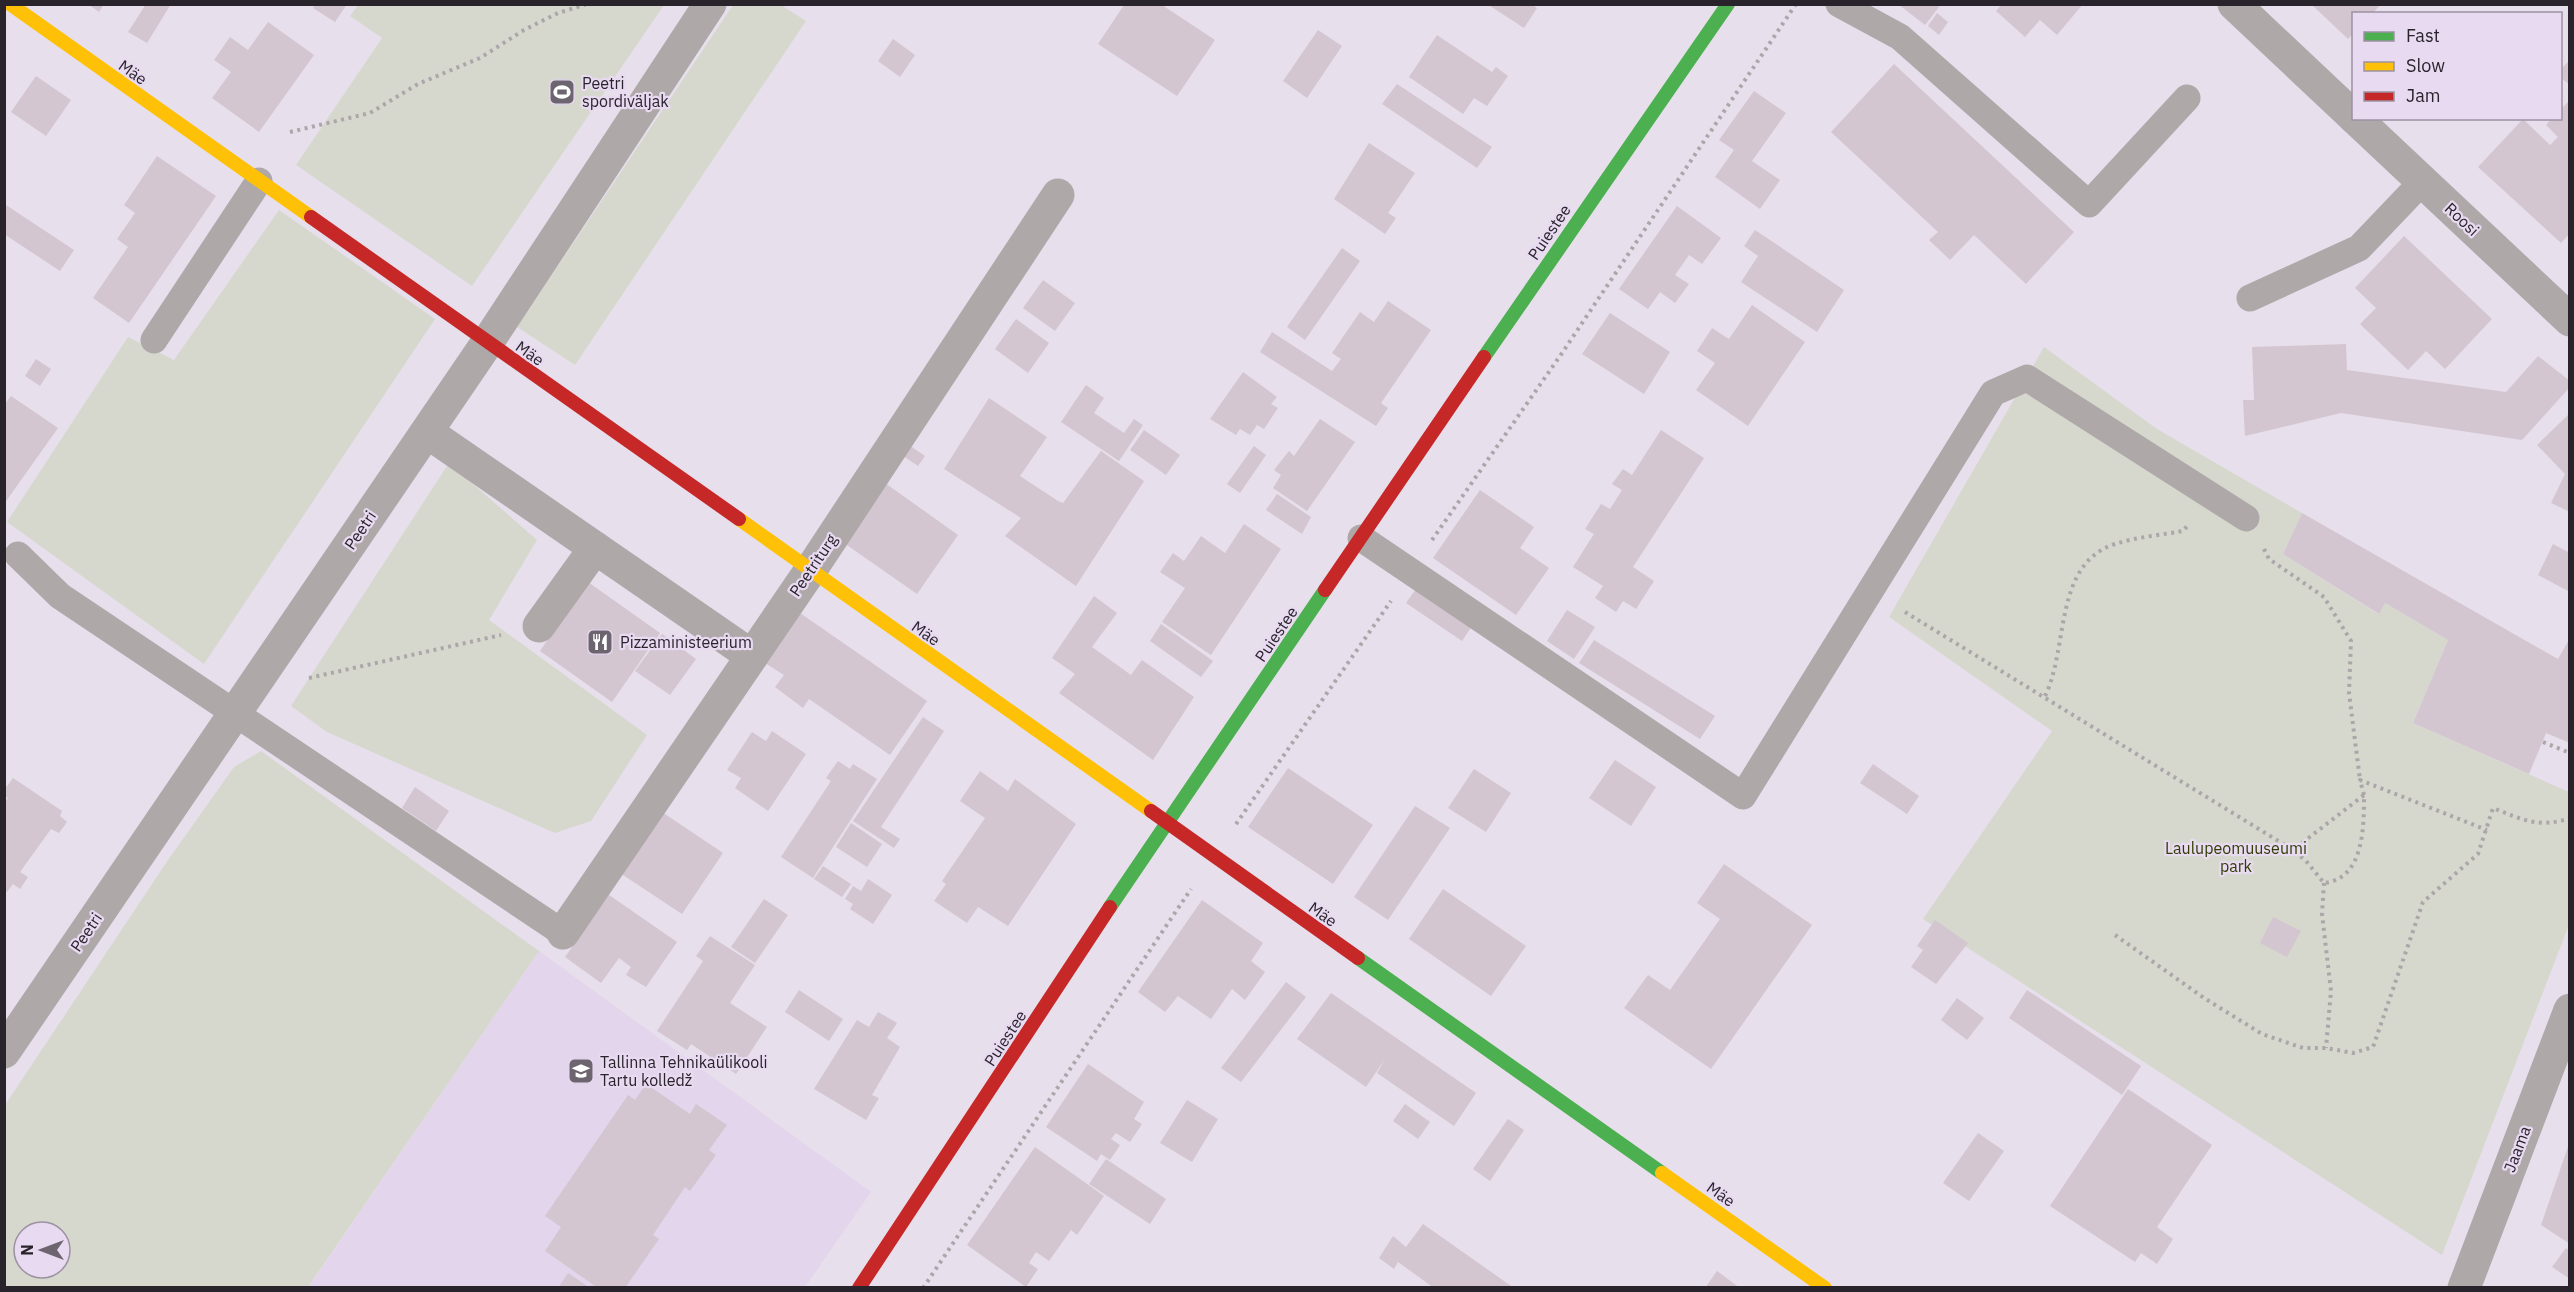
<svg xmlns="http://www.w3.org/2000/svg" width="2574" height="1292" font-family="'IBM Plex Sans',sans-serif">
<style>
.built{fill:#e3d5eb}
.green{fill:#d6d8ce;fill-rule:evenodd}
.building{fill:#d3c6d0}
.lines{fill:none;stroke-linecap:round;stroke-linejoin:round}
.path{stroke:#aca6a9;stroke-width:4;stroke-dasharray:3 4.5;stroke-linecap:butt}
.lane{stroke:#aea8a9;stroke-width:27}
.street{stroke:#aea8a9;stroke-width:33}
.fast{stroke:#4caf50;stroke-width:14}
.slow{stroke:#ffc107;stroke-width:14}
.jam{stroke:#c62828;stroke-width:14}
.labels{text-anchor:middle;stroke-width:4.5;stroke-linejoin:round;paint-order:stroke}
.street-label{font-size:16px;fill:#29242c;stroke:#e8daf1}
.poi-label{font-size:16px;fill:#29242c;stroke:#e8daf1;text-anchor:start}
.park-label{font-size:16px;fill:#323d04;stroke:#e8daf1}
</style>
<rect width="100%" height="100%" fill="#e7dfec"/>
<polygon class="built" points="539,951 871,1192 805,1287 308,1288"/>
<g class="green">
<polygon points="358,5 358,4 664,5 472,286 296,165 382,38 350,16"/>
<polygon points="733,5 781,5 806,21 575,365 517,327"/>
<polygon points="279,210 435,319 204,664 7,522 128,337 174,360"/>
<polygon points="2044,347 2157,429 2302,513 2283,554 2378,614 2385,603 2448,640 2413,723 2569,792 2570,922 2442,1255 1923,919 2052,731 1889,617"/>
<polygon points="449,463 537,540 489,620 647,735 591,821 555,833 327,732 291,706"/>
<path d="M261,751L539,951L308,1287H5V1105L168,860L234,767ZM24,1232H60V1268H24Z"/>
</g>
<g class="building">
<polygon points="88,4 104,4 99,12"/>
<polygon points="146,4 171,4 147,43 128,32"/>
<polygon points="316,4 347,4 335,22 313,8"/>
<polygon points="1487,4 1531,4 1537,8 1524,28"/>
<polygon points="1898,4 1936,4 1939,7 1925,25"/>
<polygon points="2002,4 2083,4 2057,35 2040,20 2025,37 1996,11"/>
<polygon points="2311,4 2381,4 2372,14 2354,14 2354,33 2348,39"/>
<polygon points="1124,5 1162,5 1215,40 1177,96 1098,44"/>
<polygon points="1937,13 1948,22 1939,35 1928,26"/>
<polygon points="268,22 314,55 259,132 212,98 231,72 214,60 230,37 248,50"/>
<polygon points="1318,30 1342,46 1307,98 1283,81"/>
<polygon points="1437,35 1492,72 1496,67 1508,76 1487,106 1474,98 1463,114 1409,77"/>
<polygon points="893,39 915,55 900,77 878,61"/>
<polygon points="2570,60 2570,85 2560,77 2560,70"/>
<polygon points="1894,64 2074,232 2026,284 1974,235 1950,260 1929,240 1938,232 1831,132"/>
<polygon points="36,76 71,100 46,136 11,112"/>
<polygon points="1397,84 1492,147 1477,168 1382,104"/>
<polygon points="1754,91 1786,113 1752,161 1780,180 1760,209 1715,177 1734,150 1719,140"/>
<polygon points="2570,100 2570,233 2561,243 2478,167 2523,119 2550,145 2558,137 2546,125 2552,118 2560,118 2560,110"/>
<polygon points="1369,143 1415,173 1388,213 1396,218 1385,234 1334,199"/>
<polygon points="157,156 216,196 129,323 93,298 128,247 117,239 135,213 124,205"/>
<polygon points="6,205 74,250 60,271 4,234"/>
<polygon points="1677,206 1721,238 1702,264 1689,255 1675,275 1689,284 1675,303 1660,292 1648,309 1619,289"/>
<polygon points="1755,230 1844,290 1817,332 1741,282 1758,256 1744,246"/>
<polygon points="2404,236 2492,319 2445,369 2426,351 2408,370 2360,324 2376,308 2355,288"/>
<polygon points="1342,248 1360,261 1305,340 1287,327"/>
<polygon points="1043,280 1075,303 1055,331 1023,308"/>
<polygon points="1388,301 1431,330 1381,403 1388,408 1376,426 1260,352 1272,332 1332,371 1341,359 1332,353 1360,312 1374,322"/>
<polygon points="1752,305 1805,342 1748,426 1696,390 1715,363 1697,351 1712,328 1729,339"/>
<polygon points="1610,313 1670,352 1644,394 1582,354"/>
<polygon points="1016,319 1049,343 1028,373 995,349"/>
<polygon points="2346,344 2347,370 2506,392 2538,356 2570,381 2570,387 2522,440 2341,413 2245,436 2243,400 2254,400 2252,347"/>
<polygon points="36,359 51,369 40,386 25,376"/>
<polygon points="1243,372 1277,397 1271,404 1278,408 1264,429 1257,425 1250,435 1240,429 1236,435 1210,419"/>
<polygon points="1086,385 1104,398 1094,413 1124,433 1134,419 1143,425 1119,461 1061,422"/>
<polygon points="11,396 58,428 4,504 4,405"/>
<polygon points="989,398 1047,437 1020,476 1058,501 1063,503 1101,451 1144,481 1076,586 1005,536 1021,518 944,469"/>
<polygon points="2570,413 2570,512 2551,503 2565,474 2537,445"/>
<polygon points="1320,419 1355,442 1307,511 1273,488 1281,475 1274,470 1289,451 1294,456"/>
<polygon points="1144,430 1180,455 1166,475 1130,450"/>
<polygon points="1661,430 1704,458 1633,567 1654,581 1636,609 1623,601 1616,612 1595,598 1603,586 1573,567 1594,534 1585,529 1601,504 1610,509 1622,490 1612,484 1623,469 1632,475"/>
<polygon points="906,443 925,456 918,466 900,454"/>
<polygon points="1254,446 1266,455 1240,493 1227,484"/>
<polygon points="885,483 958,535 917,594 844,543"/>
<polygon points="1480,490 1534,527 1520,548 1549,568 1516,615 1433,558"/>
<polygon points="1277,494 1311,517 1302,534 1266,510"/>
<polygon points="2302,513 2558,659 2570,638 2570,743 2546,733 2529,774 2413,723 2448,640 2385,603 2379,614 2283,554"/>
<polygon points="1244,524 1281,549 1211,655 1162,622 1185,588 1160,572 1173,553 1184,561 1201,536 1225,553"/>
<polygon points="2553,544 2570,553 2570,592 2538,575"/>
<polygon points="588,582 660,633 612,702 540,651"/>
<polygon points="1418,586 1474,623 1462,641 1406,603"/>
<polygon points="1094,596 1117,613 1092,647 1131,675 1142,660 1194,697 1153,760 1059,693 1075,674 1052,658"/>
<polygon points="1567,610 1595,627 1574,659 1547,641"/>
<polygon points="800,613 927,701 890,755 809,699 803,708 775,687 784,675 765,663"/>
<polygon points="1161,624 1213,661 1201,677 1150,641"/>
<polygon points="662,634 696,659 670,695 635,671"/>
<polygon points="1594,640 1715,716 1700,739 1579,663"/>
<polygon points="923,717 944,731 881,827 900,839 894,848 853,821"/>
<polygon points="772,731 806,754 768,811 735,788 741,778 727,770 752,732 766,741"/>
<polygon points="1615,760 1656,787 1631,826 1589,798"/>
<polygon points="838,761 850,769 853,764 877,779 813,878 781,857 831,781 826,778"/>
<polygon points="1873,764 1919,796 1907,814 1860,783"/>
<polygon points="1288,768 1373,825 1333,884 1248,827"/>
<polygon points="1474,769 1511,793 1486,832 1448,808"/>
<polygon points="980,771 1008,791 1015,779 1076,824 1008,926 978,907 967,923 934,901 946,884 942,881 985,818 960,801"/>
<polygon points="13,778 62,811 60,816 67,822 59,833 51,829 20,872 28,877 20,889 13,884 7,892 4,890 4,803 8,798 4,796 4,790"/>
<polygon points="415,787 449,811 436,831 402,808"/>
<polygon points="1415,806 1450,828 1388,920 1354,897"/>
<polygon points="662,812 723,853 682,914 620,873"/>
<polygon points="851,823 882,844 867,867 836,847"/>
<polygon points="1724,864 1812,925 1711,1069 1624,1008 1648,975 1670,990 1720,919 1697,903"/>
<polygon points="823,866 851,884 842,897 814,879"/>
<polygon points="868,879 892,895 873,924 850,909 853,904 845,899 853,886 861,891"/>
<polygon points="1443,889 1526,946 1491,996 1409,939"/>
<polygon points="609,895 677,942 646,987 626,975 631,967 619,958 601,983 565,957"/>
<polygon points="764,899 788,915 755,963 731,947"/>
<polygon points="1202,900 1263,943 1251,961 1265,972 1245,1000 1232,989 1211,1019 1178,996 1165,1012 1138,992"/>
<polygon points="2273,917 2301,931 2287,957 2260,943"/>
<polygon points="1935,920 1968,943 1936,984 1911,967 1923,950 1917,946"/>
<polygon points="710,936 755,965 730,1003 767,1027 736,1074 691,1044 687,1050 657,1031 703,961 696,956"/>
<polygon points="1286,982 1306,997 1241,1082 1221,1068"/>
<polygon points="799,990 843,1019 829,1041 785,1012"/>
<polygon points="2027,990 2141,1066 2122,1095 2009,1018"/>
<polygon points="1331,993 1476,1093 1454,1126 1377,1073 1385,1059 1366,1087 1297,1039"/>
<polygon points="1957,998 1984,1018 1967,1040 1941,1020"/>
<polygon points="878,1012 897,1023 887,1038 900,1047 872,1095 879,1098 866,1120 814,1089 857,1020 869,1027"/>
<polygon points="1088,1064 1144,1102 1134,1119 1142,1124 1130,1142 1116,1133 1111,1139 1120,1145 1110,1160 1101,1154 1097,1161 1046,1127"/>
<polygon points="646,1084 690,1114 696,1104 727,1125 709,1150 716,1155 690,1191 685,1187 653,1235 659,1239 625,1288 598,1288 545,1251 561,1227 545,1216 628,1095 635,1100"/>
<polygon points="2128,1089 2212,1145 2157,1227 2173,1239 2157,1264 2141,1253 2135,1262 2050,1206"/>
<polygon points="1187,1100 1218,1119 1192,1162 1160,1143"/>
<polygon points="1405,1104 1430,1122 1418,1139 1393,1121"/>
<polygon points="1508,1119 1524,1130 1490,1181 1473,1169"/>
<polygon points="1978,1133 2004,1151 1969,1201 1943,1183"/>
<polygon points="2570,1141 2570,1244 2541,1225"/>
<polygon points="1035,1147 1104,1196 1077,1235 1071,1230 1049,1261 1036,1252 1029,1263 1038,1269 1026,1287 967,1245"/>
<polygon points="1106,1159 1166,1199 1150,1224 1089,1184"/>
<polygon points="1423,1224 1514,1288 1434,1288 1398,1262 1394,1269 1379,1258 1393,1236 1406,1247"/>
<polygon points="2566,1248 2570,1251 2570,1279 2552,1267"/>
<polygon points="1717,1271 1740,1288 1705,1288"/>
<polygon points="568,1273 590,1288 558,1288"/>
</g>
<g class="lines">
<g class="path">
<polyline points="290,132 370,113 418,84 480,58 524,30 558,13 587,4"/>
<polyline points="1432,540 1560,356 1796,4"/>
<polyline points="2264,549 2269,559 2324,597 2351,641 2349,693 2360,780"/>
<path d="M1905,612L2293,850L2306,861L2324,883C2364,879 2364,827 2364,795L2293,850"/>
<polyline points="309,678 501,635"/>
<path d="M2045,696C2069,648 2053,564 2115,544C2136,537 2161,535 2183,531L2189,524"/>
<polyline points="2543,742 2570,753"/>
<polyline points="2364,795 2360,780 2487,830"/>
<polyline points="1236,824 1391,601"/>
<polyline points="2324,883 2322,914 2331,991 2326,1048"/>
<path d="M2115,935L2204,998L2262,1034L2303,1048H2326L2353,1053L2373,1047L2423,902L2478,854L2493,808C2521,819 2539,829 2570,818"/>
<polyline points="923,1288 1191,889"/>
</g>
<g class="lane">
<polyline points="1839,4 1900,37 2089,204 2187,98"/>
<polyline points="2250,298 2359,248 2422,182"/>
<polyline points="154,340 259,181"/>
<polyline points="1361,538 1743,796 1993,393 2027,378 2246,518"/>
<polyline points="18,555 60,596 563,933"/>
</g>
<g class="street">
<polyline points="2234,4 2354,117"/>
<polyline points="2355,118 2570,320"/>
<polyline points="427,432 752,656"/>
<polyline points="539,626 595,548"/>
<polyline points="563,933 810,571 1058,195"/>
<polyline points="4,1052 487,343 710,4"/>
<polyline points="2464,1288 2570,1010"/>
</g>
<g class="fast">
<polyline points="1484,357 1728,4"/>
<polyline points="1110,907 1325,590"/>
<polyline points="1358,958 1662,1173"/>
</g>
<g class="slow">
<polyline points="10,4 311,217"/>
<polyline points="739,519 1151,811"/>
<polyline points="1662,1173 1825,1288"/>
</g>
<g class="jam">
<polyline points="311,217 739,519"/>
<polyline points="1325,590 1484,357"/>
<polyline points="1151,811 1358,958"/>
<polyline points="859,1288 1110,907"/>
</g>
</g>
<defs>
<g id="stadium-square" transform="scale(1.35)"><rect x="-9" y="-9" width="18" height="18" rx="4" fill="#6c656f" stroke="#e8daf1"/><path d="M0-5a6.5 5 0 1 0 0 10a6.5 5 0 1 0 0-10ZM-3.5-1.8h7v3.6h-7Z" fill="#fff"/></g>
<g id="restaurant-square" transform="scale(1.35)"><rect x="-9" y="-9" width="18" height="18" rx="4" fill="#6c656f" stroke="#e8daf1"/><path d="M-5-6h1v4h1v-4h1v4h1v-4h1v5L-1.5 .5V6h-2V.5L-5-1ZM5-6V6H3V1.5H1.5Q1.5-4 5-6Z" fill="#fff"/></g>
<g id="university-square" transform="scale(1.35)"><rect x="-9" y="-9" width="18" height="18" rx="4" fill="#6c656f" stroke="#e8daf1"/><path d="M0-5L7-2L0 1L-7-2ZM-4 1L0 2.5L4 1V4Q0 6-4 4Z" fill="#fff"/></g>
</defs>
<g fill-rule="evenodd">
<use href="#stadium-square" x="562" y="92"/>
<use href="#restaurant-square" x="600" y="642"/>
<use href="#university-square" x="581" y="1071"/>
</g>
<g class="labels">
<g class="street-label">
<text transform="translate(133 72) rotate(35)" y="6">Mäe</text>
<text transform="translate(2462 219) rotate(43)" y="6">Roosi</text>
<text transform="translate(1549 232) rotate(-56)" y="6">Puiestee</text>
<text transform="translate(530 353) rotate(35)" y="6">Mäe</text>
<text transform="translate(360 530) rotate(-56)" y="6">Peetri</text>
<text transform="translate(813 565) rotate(-56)" y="6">Peetriturg</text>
<text transform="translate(926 633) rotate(35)" y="6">Mäe</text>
<text transform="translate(1276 634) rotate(-56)" y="6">Puiestee</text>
<text transform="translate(1323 914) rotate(35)" y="6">Mäe</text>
<text transform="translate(86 932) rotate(-56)" y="6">Peetri</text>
<text transform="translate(1005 1038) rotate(-57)" y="6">Puiestee</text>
<text transform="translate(2517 1149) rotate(-69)" y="6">Jaama</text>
<text transform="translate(1721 1194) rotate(35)" y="6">Mäe</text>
</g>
<g class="poi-label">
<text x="582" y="89">Peetri<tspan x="582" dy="18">spordiväljak</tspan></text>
<text x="620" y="648">Pizzaministeerium</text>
<text x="600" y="1068">Tallinna Tehnikaülikooli<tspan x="600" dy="18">Tartu kolledž</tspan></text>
</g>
<g class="park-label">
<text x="2236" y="854">Laulupeomuuseumi<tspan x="2236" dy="18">park</tspan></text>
</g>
</g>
<rect width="2574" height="1292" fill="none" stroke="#29242c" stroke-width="12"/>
<rect x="2352" y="12" width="210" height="108" fill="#e8daf1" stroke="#9c91a2" stroke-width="1.5"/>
<rect x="2364" y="32" width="30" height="9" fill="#4caf50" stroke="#9c91a2" stroke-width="1.5"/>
<text x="2406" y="42" font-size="18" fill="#29242c">Fast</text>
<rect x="2364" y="62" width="30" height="9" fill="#ffc107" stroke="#9c91a2" stroke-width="1.5"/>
<text x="2406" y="72" font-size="18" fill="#29242c">Slow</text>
<rect x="2364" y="92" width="30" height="9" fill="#c62828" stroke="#9c91a2" stroke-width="1.5"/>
<text x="2406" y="102" font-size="18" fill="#29242c">Jam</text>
<g transform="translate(42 1250) rotate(270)"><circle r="28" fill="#e8daf1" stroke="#9c91a2" stroke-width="1.5"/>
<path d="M0-4.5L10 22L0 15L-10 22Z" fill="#6c656f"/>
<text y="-9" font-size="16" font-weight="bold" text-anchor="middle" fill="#29242c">N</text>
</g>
</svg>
